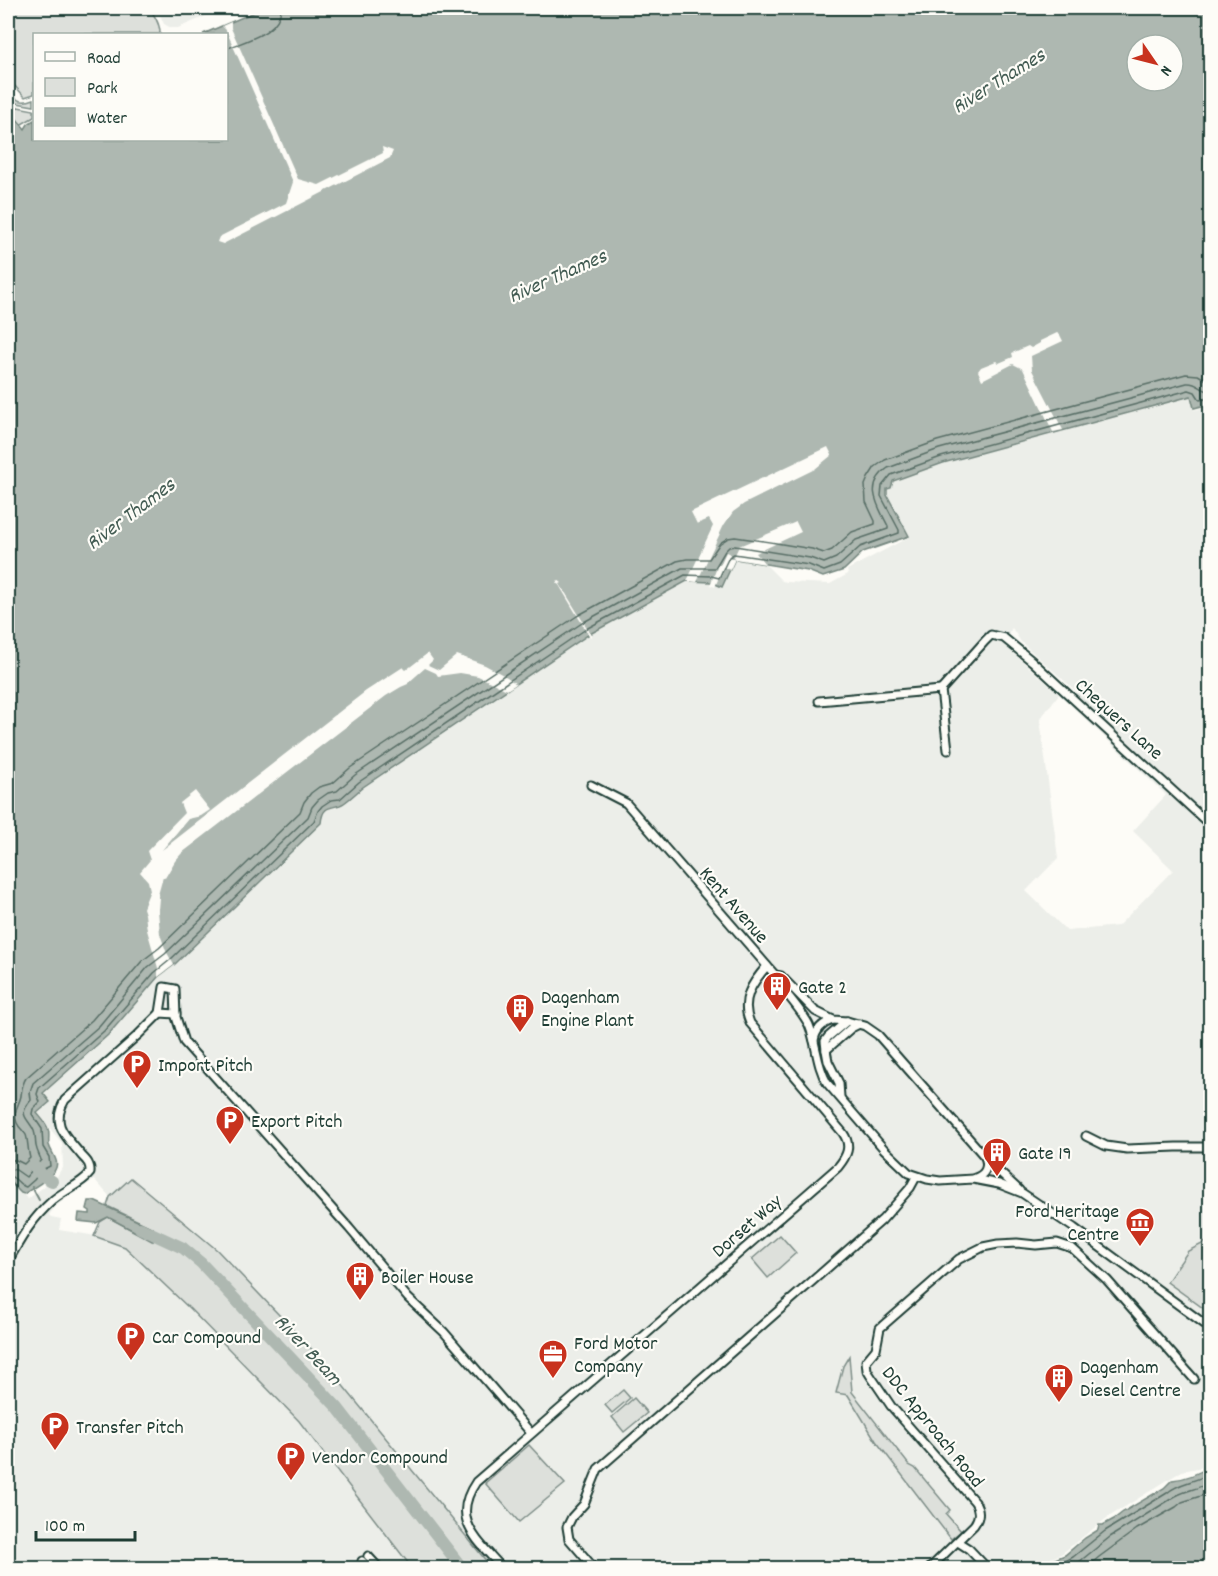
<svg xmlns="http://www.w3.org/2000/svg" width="1218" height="1576" font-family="Dekko,sans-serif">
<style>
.built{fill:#eceee9;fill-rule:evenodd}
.green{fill:#dde0db;stroke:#7e8e88;stroke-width:1.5}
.water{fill:#aeb8b1;stroke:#75877f;stroke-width:1.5;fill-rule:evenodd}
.pier{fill:#fdfcf7}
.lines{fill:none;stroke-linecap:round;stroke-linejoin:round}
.shore{stroke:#586e66;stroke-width:1.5}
.stream{stroke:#75877f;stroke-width:2}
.river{stroke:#aeb8b1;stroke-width:12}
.minor-casing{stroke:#1f3d34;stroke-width:11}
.minor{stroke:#fdfcf7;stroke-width:7}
.labels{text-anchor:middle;stroke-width:4.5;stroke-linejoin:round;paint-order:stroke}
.street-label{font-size:20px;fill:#1f3d34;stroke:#fdfcf7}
.poi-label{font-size:20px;fill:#1f3d34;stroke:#fdfcf7;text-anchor:start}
.water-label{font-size:21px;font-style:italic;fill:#435c53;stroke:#fdfcf7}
</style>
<rect width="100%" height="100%" fill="#fdfcf7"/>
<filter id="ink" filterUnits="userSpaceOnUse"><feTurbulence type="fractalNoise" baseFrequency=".0167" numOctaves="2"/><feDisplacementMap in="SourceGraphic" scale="12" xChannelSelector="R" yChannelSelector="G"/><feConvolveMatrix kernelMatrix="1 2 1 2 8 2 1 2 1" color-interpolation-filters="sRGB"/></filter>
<g filter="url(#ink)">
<g class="built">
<polygon points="157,8 225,8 178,28 171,28 164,24"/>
<path d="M1192,396L1194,410L1210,406V1461L1203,1467L1182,1471L1107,1518L1061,1554L1029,1568H492L322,1360L217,1250L131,1178L110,1197L95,1180L81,1187L56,1206L49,1215L51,1217L61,1219L59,1230L91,1235L125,1247L190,1309L299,1422L412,1568H8V1180L28,1199L46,1185L52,1179L55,1180L63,1166L62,1143L37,1113L43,1093L108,1035L158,977L174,965L321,823L322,817L326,810L333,806L341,805L363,787L588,635L687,581L711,582L722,587L734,559L765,564L782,581L787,582L830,584L848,574L847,570L909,537L887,495V488L893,481L943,463ZM1012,628L1021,642L1078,693L1059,694L1012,652L1009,633ZM1059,694L1166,795L1133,831L1173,870L1118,926L1067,931L1026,891L1058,858L1040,719Z"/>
</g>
<g class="green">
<path d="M8,8H150C154,16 161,25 160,34H34V94L25,97L12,83L8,74Z"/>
<path d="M8,86C14,99 19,105 34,99V106L17,103L8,106Z"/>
<polygon points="18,107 34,110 34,117 8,132 8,110"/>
<polygon points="131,1178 217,1250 322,1360 492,1568 412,1568 299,1421 190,1309 125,1247 94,1236 100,1222 108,1217 152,1241 153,1228 107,1206 110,1197"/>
<polygon points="780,1235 796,1253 768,1278 752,1259"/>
<polygon points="1210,1240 1210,1313 1167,1282 1188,1251"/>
<polygon points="849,1356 852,1392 909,1465 915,1468 950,1510 946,1514 961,1531 951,1539 876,1441 848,1395 836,1393 843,1366"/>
<polygon points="623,1390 630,1398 612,1413 605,1405"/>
<polygon points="634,1398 647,1413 624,1432 612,1417"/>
<polygon points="529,1445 565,1484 519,1522 485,1483"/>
</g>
<g class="water">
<path d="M264,8H1210V404L1194,408L1191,396L943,463L893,481L891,488L887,489V495L909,536L863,552L844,570L823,577L808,571L735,559L722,587L711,582L687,581L588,635L363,787C357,792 351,798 344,803C334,810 323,802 321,823L174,965L158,977L108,1035L43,1093L50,1102L37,1113C41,1118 47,1124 48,1129C50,1134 48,1140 49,1145C52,1156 64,1163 50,1176L47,1173L41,1183L24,1194L21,1193L8,1180V137L14,130L11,120L16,118L25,129L28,124L34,120V140H226V34H203ZM1137,45H1173V81H1137Z"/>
<polygon points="89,1201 94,1201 153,1228 153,1241 108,1217 96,1223 78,1221 79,1213 90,1214 90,1211 87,1209"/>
<path d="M1210,1466V1568H1033L1065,1555L1085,1538L1098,1530L1099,1525H1103L1114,1519L1123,1512L1164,1488L1172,1480C1186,1479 1198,1474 1210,1466Z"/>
</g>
<g class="pier">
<polygon points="231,22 231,28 298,179 319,185 383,153 382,147 393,151 390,158 223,244 217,242 219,237 286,203 293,182 226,30 222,26"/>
<polygon points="1057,333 1060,335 1063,341 1031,356 1032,370 1063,430 1053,432 1023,369 1013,364 982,380 978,371 981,367 996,361 999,363 1013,357 1012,353 1028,346 1031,348 1040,343 1040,341"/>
<polygon points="828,447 832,455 815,469 744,504 733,512 724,525 697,582 687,581 713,526 709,519 697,524 691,512"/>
<polygon points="796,522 801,532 756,553 765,564 735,559 730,570 723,567 715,587 710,585 718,565 720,565 726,552 730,554 729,557 733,559 739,546"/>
<polygon points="558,580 562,583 560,584 592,636 590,637 559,585 556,583"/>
<polygon points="428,653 433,660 428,665 439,670 457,655 485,665 507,677 516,684 507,690 478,676 460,673 438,676 436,673 425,668 408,683 408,684 401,687 386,696 182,853 175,861 165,878 163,877 158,895 159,898 158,910 160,934 166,951 174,965 158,977 158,968 147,930 145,914 143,908 150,890 148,881 140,872 150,860 147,851 184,813 180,803 195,791 210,810 201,816 188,819 162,850 366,691 403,667 406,670"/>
</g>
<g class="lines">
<g class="shore">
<path d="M226,49C246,40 280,33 281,8"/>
<path d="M8,1160H16L24,1164L30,1158C28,1152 28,1140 26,1135C24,1131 19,1128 17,1123C12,1111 19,1106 21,1096C22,1088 22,1084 26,1078L92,1020L142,961L159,948L300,812L304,802L311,793L319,787L333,783L350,768L577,616L677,561L687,559H709L720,543L728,538L735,537L770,542L812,549L824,553L832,550L852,532L875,524V521L866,502L865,485L868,478L875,467L885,460L937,441L1186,374L1198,375L1210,382"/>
<path d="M8,1169L16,1170L26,1177L41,1160C40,1156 37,1152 36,1146C35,1141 36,1136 34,1131C28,1117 17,1117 31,1100L30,1092L33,1083L99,1026L148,967L165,954L308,817L312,807L318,800L328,793L337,791L355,775L582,623L682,568H715L725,551L729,547L735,546L810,558L824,563L836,558L856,540L888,529V526C878,506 863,485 888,468L939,449L1187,383C1198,382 1201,391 1210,391"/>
<path d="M8,1176C16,1176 18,1185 26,1187L34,1180L42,1170L50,1166L49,1157L43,1147L42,1129L32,1114L33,1109L40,1102L37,1094L39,1088L104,1031L154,973L170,960L314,821L318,811L322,806L331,800L340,799L359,782L586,629L685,575L711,576L719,578L729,557L734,554L809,565L824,571L840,565L860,547L899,533V530L881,496L882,486L891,475L941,457L1189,390L1195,392L1200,400L1210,398"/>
<path d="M1048,1568L1056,1566L1073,1557L1105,1531L1167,1493C1179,1482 1197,1482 1210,1473"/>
<path d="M1069,1568L1079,1562L1110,1537L1171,1499C1182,1490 1198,1490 1210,1482"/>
<polyline points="1086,1568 1099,1557 1137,1529 1176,1507 1182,1502 1210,1493"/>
</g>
<polyline class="stream" points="32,1187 39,1200"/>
<g class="river">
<polyline points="33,1165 41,1175 52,1181"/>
<polyline points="140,1228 183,1248 201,1263 337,1407 462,1568"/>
</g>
<g class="minor-casing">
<g id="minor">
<polyline points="819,701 941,690"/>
<polyline points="948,750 941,690 985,641 991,635 1004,638 1032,661 1210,825"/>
<path d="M591,785L626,803L775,975V980C786,993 802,1011 809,1025C817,1044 816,1065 827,1083L884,1149L909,1173L927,1179L940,1181L973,1179L999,1184L1022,1193L1074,1228L1210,1328"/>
<polyline points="775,975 781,976 815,1011 833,1020 847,1021 865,1026 878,1035 993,1166 1019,1190"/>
<polyline points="160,1013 164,987 175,989 176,1017 184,1042 349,1228 408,1298 444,1332 531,1433"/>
<path d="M814,1040C816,1030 823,1023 833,1020"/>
<polyline points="826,1050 825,1041 828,1037 847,1021"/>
<polyline points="840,1097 839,1083 828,1061 826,1050 851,1028 859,1024"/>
<polyline points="1086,1136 1106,1146 1127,1149 1176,1147 1210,1147"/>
<path d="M975,1178C985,1175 989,1167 985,1157"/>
<path d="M8,1261C22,1237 31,1220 52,1201C63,1191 82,1184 90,1173C91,1165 87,1161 82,1156C66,1136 50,1125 65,1100L138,1035L160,1013L176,1014"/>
<polyline points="958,1542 969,1549 987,1568"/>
<polyline points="368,1556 379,1568"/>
<polyline points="362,1561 369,1568"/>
<path d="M502,1568C477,1539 450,1520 476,1482L838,1167C847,1156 852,1146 843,1133L750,1023C740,1000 752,983 767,966"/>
<polyline points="594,1568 569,1539 567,1527 572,1517 584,1504 598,1469 882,1220 910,1188 916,1177"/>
<path d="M930,1568L974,1525C980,1517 980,1510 975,1502L891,1406L870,1375L867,1370L866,1361L876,1349L880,1328L959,1259L983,1247L998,1244L1017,1243L1036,1245L1057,1243L1072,1248L1107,1280L1194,1379"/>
</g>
</g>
<use href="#minor" class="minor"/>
</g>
</g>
<defs>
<g id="building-pin" transform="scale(1.5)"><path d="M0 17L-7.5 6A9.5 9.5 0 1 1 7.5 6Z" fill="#c8321e" stroke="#fdfcf7"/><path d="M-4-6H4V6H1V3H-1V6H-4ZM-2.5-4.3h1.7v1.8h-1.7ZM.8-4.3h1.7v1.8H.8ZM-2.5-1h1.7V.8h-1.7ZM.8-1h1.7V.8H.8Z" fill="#fff"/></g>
<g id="parking-pin" transform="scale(1.5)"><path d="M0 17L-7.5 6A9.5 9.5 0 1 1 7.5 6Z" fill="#c8321e" stroke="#fdfcf7"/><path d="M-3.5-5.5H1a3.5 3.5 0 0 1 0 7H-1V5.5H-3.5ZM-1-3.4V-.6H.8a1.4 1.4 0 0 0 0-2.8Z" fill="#fff"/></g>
<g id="museum-pin" transform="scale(1.5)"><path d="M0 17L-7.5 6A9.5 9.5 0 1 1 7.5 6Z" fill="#c8321e" stroke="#fdfcf7"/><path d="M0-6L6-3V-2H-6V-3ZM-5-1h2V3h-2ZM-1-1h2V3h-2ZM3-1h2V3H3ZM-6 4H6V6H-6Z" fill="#fff"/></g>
<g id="office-pin" transform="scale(1.5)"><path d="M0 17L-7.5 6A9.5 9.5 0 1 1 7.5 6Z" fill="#c8321e" stroke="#fdfcf7"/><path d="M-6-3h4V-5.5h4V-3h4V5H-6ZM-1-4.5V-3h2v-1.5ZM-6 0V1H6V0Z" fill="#fff"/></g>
</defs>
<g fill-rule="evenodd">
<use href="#building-pin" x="777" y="986"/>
<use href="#building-pin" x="520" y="1008"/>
<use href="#parking-pin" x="137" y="1064"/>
<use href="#parking-pin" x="230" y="1120"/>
<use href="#building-pin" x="997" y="1152"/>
<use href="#museum-pin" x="1140" y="1222"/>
<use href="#building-pin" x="360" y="1276"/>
<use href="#parking-pin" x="131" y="1336"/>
<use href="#office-pin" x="553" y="1354"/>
<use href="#building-pin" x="1059" y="1378"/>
<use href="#parking-pin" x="55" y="1426"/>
<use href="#parking-pin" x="291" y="1456"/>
</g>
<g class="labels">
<g class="street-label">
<text transform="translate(1120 718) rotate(42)" y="7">Chequers Lane</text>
<text transform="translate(735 904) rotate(49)" y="7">Kent Avenue</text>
<text transform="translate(746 1225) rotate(-41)" y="7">Dorset Way</text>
<text transform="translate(934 1426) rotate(51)" y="7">DDC Approach Road</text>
</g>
<g class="poi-label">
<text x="798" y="993">Gate 2</text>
<text x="541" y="1003">Dagenham<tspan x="541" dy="23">Engine Plant</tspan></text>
<text x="158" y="1071">Import Pitch</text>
<text x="251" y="1127">Export Pitch</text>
<text x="1018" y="1159">Gate 19</text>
<text x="1119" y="1217" text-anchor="end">Ford Heritage<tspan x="1119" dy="23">Centre</tspan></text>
<text x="381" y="1283">Boiler House</text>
<text x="152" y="1343">Car Compound</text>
<text x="574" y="1349">Ford Motor<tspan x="574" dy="23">Company</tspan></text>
<text x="1080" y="1373">Dagenham<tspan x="1080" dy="23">Diesel Centre</tspan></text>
<text x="76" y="1433">Transfer Pitch</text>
<text x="312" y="1463">Vendor Compound</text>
</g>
<g class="water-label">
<text transform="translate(998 80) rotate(-32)" y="7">River Thames</text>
<text transform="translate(557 275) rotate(-24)" y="7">River Thames</text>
<text transform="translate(130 513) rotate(-37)" y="7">River Thames</text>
<text transform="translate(309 1349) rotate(47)" y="7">River Beam</text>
</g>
</g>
<rect width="1218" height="1576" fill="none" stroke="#fdfcf7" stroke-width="30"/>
<rect x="15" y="15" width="1188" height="1546" fill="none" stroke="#1f3d34" stroke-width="2" filter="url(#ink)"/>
<rect x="33" y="33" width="195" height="108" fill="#fdfcf7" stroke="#a4b0a9" stroke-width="1.5"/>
<rect x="45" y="52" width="30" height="9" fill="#fdfcf7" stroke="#a4b0a9" stroke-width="1.5"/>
<text x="87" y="63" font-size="18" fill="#1f3d34">Road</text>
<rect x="45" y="78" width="30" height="18" fill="#dde0db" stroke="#a4b0a9" stroke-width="1.5"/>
<text x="87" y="93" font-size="18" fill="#1f3d34">Park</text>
<rect x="45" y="108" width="30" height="18" fill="#aeb8b1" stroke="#a4b0a9" stroke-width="1.5"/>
<text x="87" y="123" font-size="18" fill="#1f3d34">Water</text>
<g transform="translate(1155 63) rotate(125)"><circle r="28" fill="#fdfcf7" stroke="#a4b0a9" stroke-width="1.5"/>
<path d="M0-4.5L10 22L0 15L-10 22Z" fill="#c8321e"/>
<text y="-9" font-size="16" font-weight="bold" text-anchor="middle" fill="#1f3d34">N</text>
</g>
<path d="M36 1531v9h99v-9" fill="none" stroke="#1f3d34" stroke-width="3"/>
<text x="45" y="1531" font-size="18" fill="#1f3d34" stroke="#fdfcf7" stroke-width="4.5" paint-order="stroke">100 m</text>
</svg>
